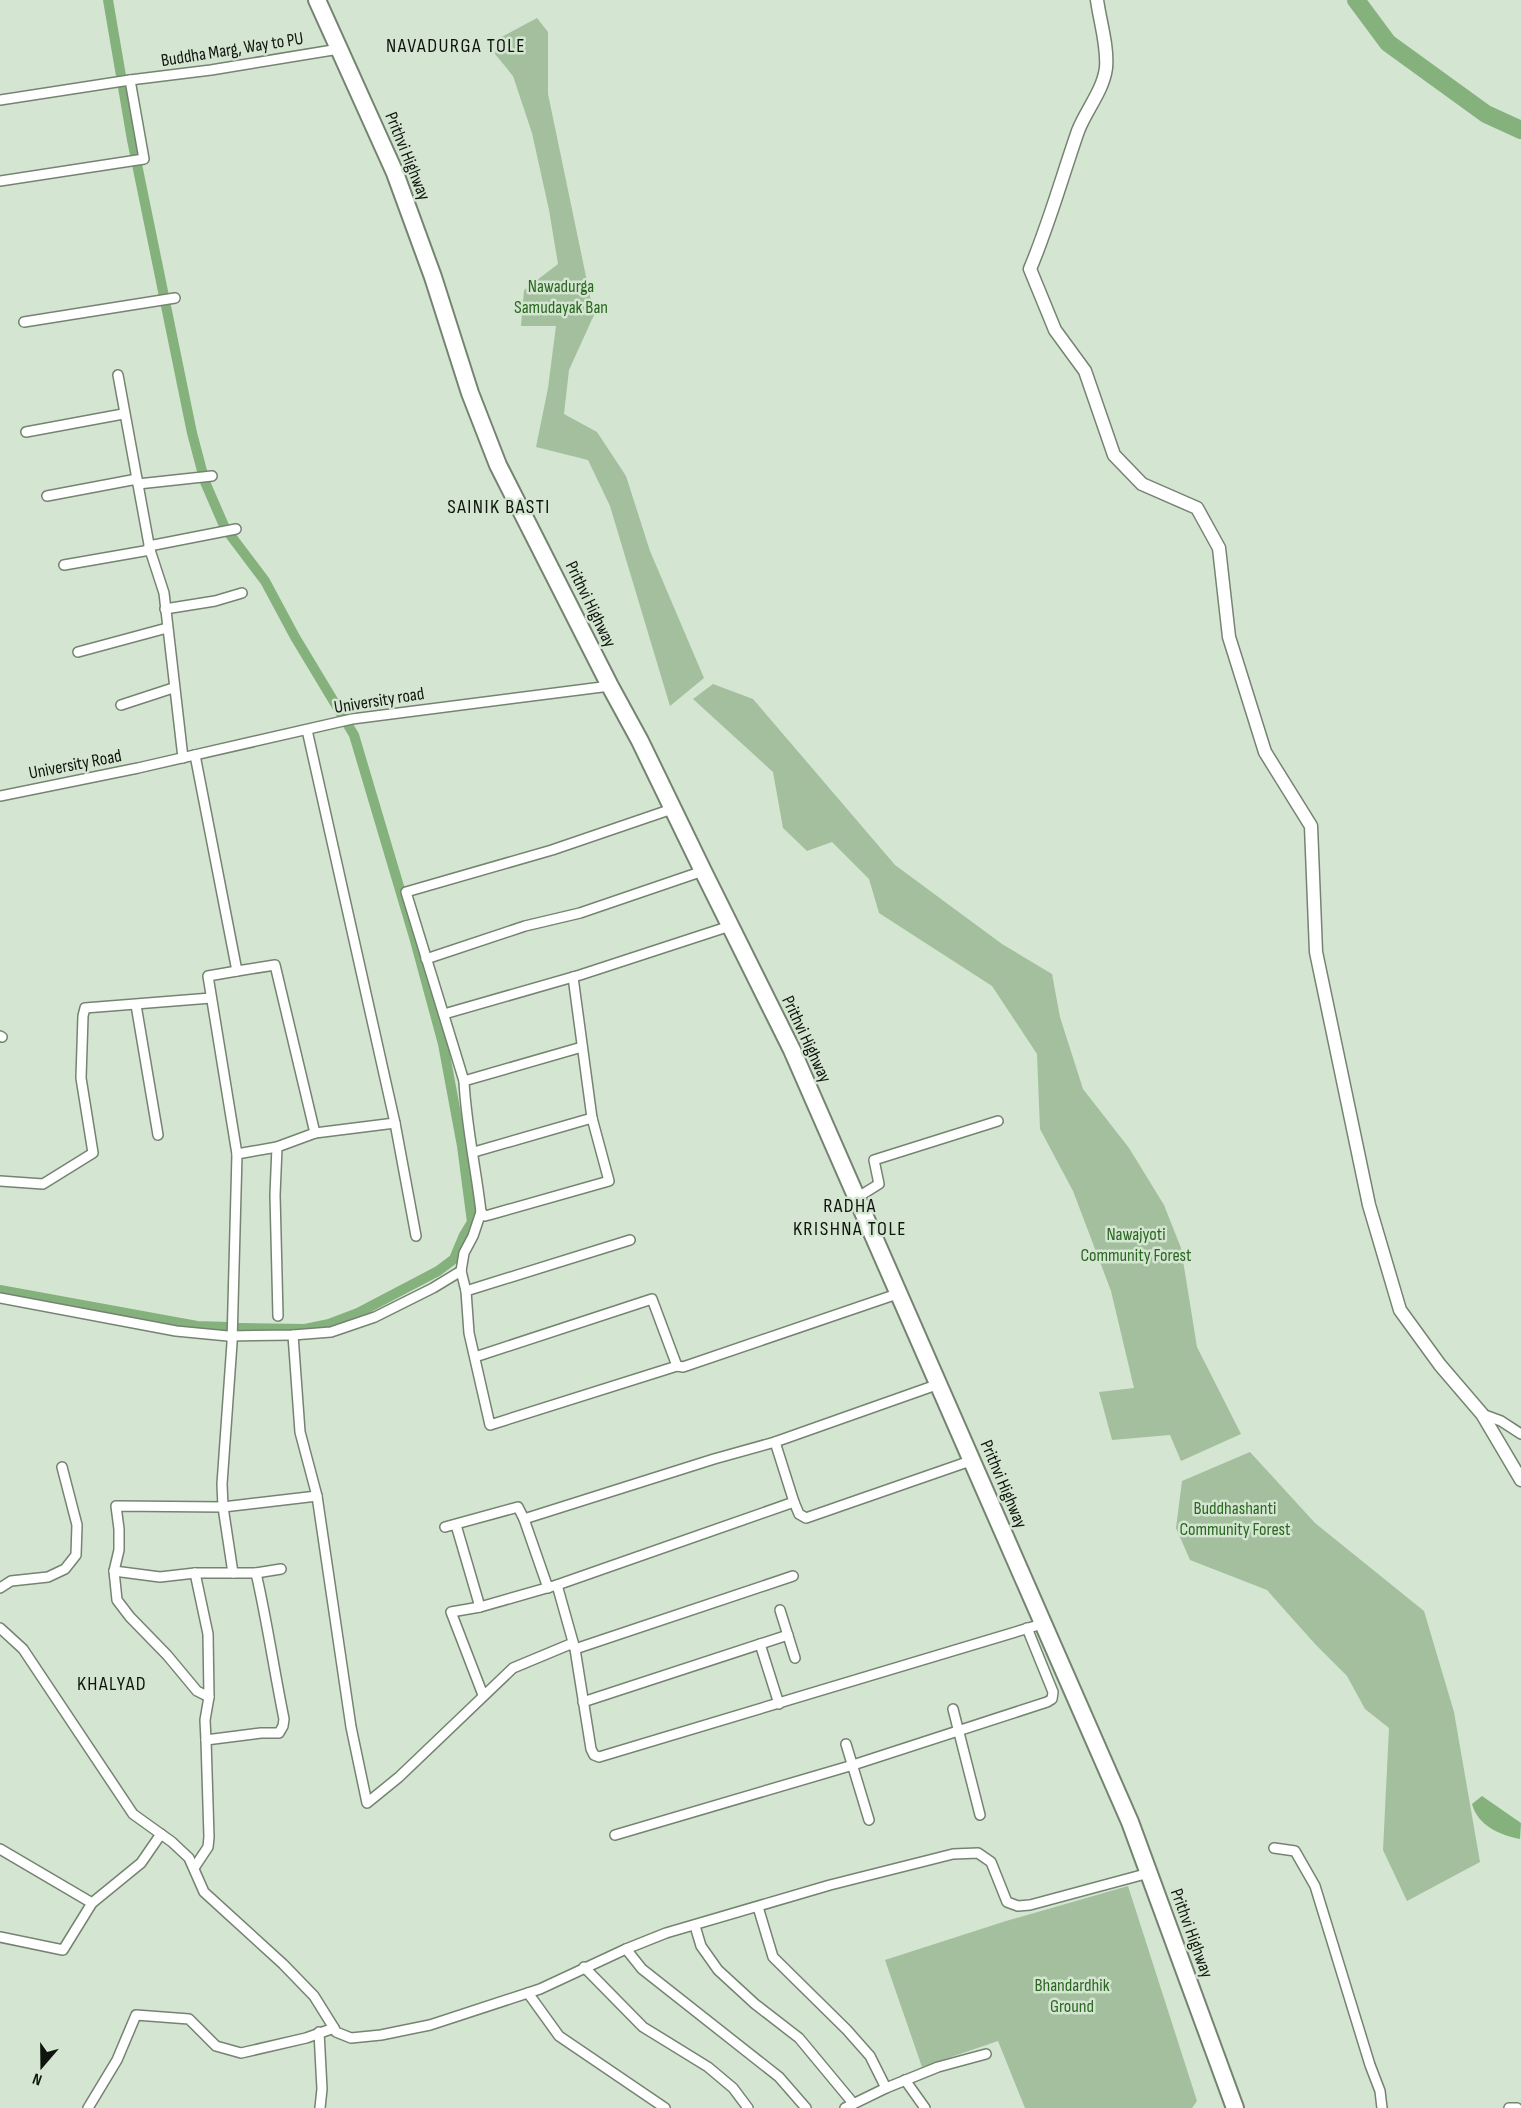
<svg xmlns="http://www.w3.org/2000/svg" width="1521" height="2108" font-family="'Sofia Sans Condensed',sans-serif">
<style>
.green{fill:#a3bf9e}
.water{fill:#84b17c}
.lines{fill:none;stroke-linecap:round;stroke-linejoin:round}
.canal{stroke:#84b17c;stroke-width:10}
.river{stroke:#84b17c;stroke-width:18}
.minor-casing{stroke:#748471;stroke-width:12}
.tertiary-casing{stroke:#748471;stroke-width:15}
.trunk-casing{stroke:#748471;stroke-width:20}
.minor{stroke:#fff;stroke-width:9}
.tertiary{stroke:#fff;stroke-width:12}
.trunk{stroke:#fff;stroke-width:16}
.labels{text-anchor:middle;stroke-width:5;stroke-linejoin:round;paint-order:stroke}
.street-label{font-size:18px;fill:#0f150e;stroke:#d4e6d1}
.park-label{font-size:18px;fill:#2b6722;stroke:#d4e6d1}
.neighbourhood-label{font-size:20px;letter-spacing:1.5px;fill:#0f150e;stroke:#d4e6d1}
</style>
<rect width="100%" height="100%" fill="#d4e6d1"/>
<g class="green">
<polygon points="537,18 548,32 548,94 594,315 569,370 564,414 597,432 626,476 650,551 704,678 670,706 610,506 588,460 536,447 548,388 556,326 521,326 524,290 558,264 549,210 532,133 513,76 495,54 498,39"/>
<polygon points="713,684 753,699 895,865 1002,944 1052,974 1060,1017 1083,1089 1129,1148 1164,1205 1181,1248 1197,1347 1241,1434 1181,1461 1170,1435 1112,1440 1099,1392 1134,1388 1111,1291 1073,1191 1040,1129 1037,1054 992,986 879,913 869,879 832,842 807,851 783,828 773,772 693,699"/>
<polygon points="1250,1452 1315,1523 1424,1611 1454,1712 1480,1862 1407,1901 1383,1850 1389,1728 1365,1709 1347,1676 1315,1644 1267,1590 1190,1560 1176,1528 1182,1481"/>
<polygon points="1128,1886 1197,2101 1192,2108 1025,2108 998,2041 922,2067 885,1960 1006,1921"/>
</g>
<path class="water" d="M1482,1796L1521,1823L1520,1839C1500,1835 1478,1826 1472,1804Z"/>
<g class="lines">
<g class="canal">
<polyline points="108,0 132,140 192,433 205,482 225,528 265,581 295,637 354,735 414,937 443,1044 462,1146 472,1222 464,1235 454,1259 438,1271 358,1313 329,1324 305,1329 239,1328"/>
<polyline points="0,1290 197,1326 229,1327"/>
</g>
<polyline class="river" points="1356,0 1388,43 1486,114 1521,130"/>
<g class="minor-casing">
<g id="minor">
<polyline points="0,100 130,80"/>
<polyline points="0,181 144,159 130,80 211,70 339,49"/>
<polyline points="24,322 175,298"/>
<polyline points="118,375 150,550 164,593 183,758"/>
<polyline points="26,432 123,414"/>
<polyline points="138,484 212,476"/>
<polyline points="47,496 137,479"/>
<polyline points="149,546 236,529"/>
<polyline points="64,565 150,550"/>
<polyline points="165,609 215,601 242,593"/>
<polyline points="78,652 167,628"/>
<polyline points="121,705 173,688"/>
<polyline points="307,730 395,1123 416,1236"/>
<polyline points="195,755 237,971 275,965 315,1133"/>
<polyline points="0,796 138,768 352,719 610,686"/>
<polyline points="426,959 525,926 580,913 703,871"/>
<polyline points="573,977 592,1118 609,1181 489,1215 485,1216 481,1212 473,1236 464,1253 461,1271 466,1291 469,1333 490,1425 677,1366 683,1367 900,1293"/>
<polyline points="136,1005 158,1135"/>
<polyline points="444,1014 580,975 730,926"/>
<polyline points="0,1036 2,1037"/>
<polyline points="464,1081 582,1047"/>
<polyline points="277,1147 275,1195 278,1316"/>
<polyline points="474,1152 592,1118"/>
<polyline points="237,1154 277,1147 315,1133 395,1123"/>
<polyline points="0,1181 43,1184 93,1153 81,1078 83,1016 85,1008 211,998"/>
<polyline points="858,1197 879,1184 874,1160 998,1121"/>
<path d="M481,1212C476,1168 466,1125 464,1081L406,892L552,850L672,809"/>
<polyline points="466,1291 630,1240"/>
<polyline points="0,1298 176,1331 228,1336 293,1335 331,1332 375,1317 433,1288 461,1271"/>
<polyline points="293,1335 300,1432 317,1496 351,1727 367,1803 399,1777 513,1668 573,1643"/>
<polyline points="475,1357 652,1299 677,1366"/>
<polyline points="1482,1414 1501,1421 1521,1434"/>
<polyline points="775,1442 939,1384"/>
<polyline points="794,1502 799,1514 806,1518 973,1460"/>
<polyline points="524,1519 714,1459 775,1442 794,1502 557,1585 575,1649 591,1749 594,1755 599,1757 1042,1624"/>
<polyline points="456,1525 480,1607"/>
<polyline points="445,1527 518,1507 524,1519 548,1588"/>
<polyline points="114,1571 160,1577 195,1573 256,1573 281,1569"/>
<polyline points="195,1573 208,1634 209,1697 197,1691 167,1655 130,1617 117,1600 114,1571 119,1550 119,1529 116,1506 223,1507 317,1496"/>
<polyline points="233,1573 223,1507 222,1484 232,1343 237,1154 208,976 237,971"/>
<polyline points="0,1588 11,1581 48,1577 65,1569 76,1555 77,1525 62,1467"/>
<polyline points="780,1610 795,1658"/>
<polyline points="0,1628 23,1649 133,1814 172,1842 189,1858 204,1892 283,1964 314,1996 334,2028 306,2038 241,2053 216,2046 189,2019 136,2015 117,2060 88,2108"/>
<polyline points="760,1644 779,1704"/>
<polyline points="575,1649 793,1576"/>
<polyline points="483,1695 451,1612 480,1607 557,1585"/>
<path d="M209,1697L205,1720L206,1740L261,1733H279L283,1726L284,1719C274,1670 267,1621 256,1573"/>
<polyline points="583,1702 788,1635"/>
<polyline points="953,1709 980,1815"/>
<polyline points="846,1744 869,1820"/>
<polyline points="615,1835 853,1765 1047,1702 1052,1699 1053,1692 1027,1628"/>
<polyline points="1274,1848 1295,1851 1315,1886 1370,2065 1380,2091 1382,2108"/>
<polyline points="0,1849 92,1903 141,1863 161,1834"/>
<polyline points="194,1868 208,1847 209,1837 206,1740"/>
<polyline points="758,1907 773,1957 847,2030 870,2056 886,2088"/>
<polyline points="695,1926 701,1946 718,1970 755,2004 799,2038 853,2103"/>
<polyline points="0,1937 63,1950 92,1903"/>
<polyline points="626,1949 642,1969 779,2077 806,2108"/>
<polyline points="584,1967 643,2027 708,2067 733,2088 748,2108"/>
<polyline points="528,1993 559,2036 665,2108"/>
<polyline points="334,2028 336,2032 351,2038 381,2035 430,2025 540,1989 626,1949 666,1933 830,1885 953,1854 978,1853 991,1862 1007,1902 1018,1906 1030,1905 1149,1873"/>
<polyline points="319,2032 322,2089 320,2108"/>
<polyline points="905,2080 925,2108"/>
<polyline points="845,2108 886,2088 938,2067 986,2054"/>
<polyline points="1509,2108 1517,2108"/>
</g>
</g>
<g class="tertiary-casing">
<path id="tertiary" d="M1097,0C1100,22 1108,46 1106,68C1103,91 1086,110 1078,131C1062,177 1049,224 1030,269L1055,330L1085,371L1114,455L1142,484L1197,508L1219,548L1229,637L1265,752L1311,826L1316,952L1369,1205L1400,1310L1440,1365L1482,1414L1521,1480"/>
</g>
<g class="trunk-casing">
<polyline id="trunk" points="317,0 395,173 433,277 470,393 498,465 610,686 640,741 703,871 792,1050 1130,1822 1235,2108"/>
</g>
<use href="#minor" class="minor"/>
<use href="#tertiary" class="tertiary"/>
<use href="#trunk" class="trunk"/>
</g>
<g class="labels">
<g class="street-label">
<text transform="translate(232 49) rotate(-9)" y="6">Buddha Marg, Way to PU</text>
<text transform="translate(408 156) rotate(68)" y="6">Prithvi Highway</text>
<text transform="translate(591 604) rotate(64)" y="6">Prithvi Highway</text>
<text transform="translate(379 700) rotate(-9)" y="6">University road</text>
<text transform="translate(75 764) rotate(-11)" y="6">University Road</text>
<text transform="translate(807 1039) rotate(65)" y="6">Prithvi Highway</text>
<text transform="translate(1004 1484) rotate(67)" y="6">Prithvi Highway</text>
<text transform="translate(1192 1933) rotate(70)" y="6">Prithvi Highway</text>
</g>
<g class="park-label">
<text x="561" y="292">Nawadurga<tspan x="561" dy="21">Samudayak Ban</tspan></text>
<text x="1136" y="1240">Nawajyoti<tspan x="1136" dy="21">Community Forest</tspan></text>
<text x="1235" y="1514">Buddhashanti<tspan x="1235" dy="21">Community Forest</tspan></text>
<text x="1072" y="1991">Bhandardhik<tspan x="1072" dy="21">Ground</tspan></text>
</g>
<g class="neighbourhood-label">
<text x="456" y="52">NAVADURGA TOLE</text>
<text x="499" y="513">SAINIK BASTI</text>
<text x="850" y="1212">RADHA<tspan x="850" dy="23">KRISHNA TOLE</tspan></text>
<text x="112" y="1690">KHALYAD</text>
</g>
</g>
<g transform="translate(42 2066) rotate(200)" stroke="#d4e6d1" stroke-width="4.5" paint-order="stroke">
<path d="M0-4.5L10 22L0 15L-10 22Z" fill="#0f150e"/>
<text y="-9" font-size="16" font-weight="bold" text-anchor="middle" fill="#0f150e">N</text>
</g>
</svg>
